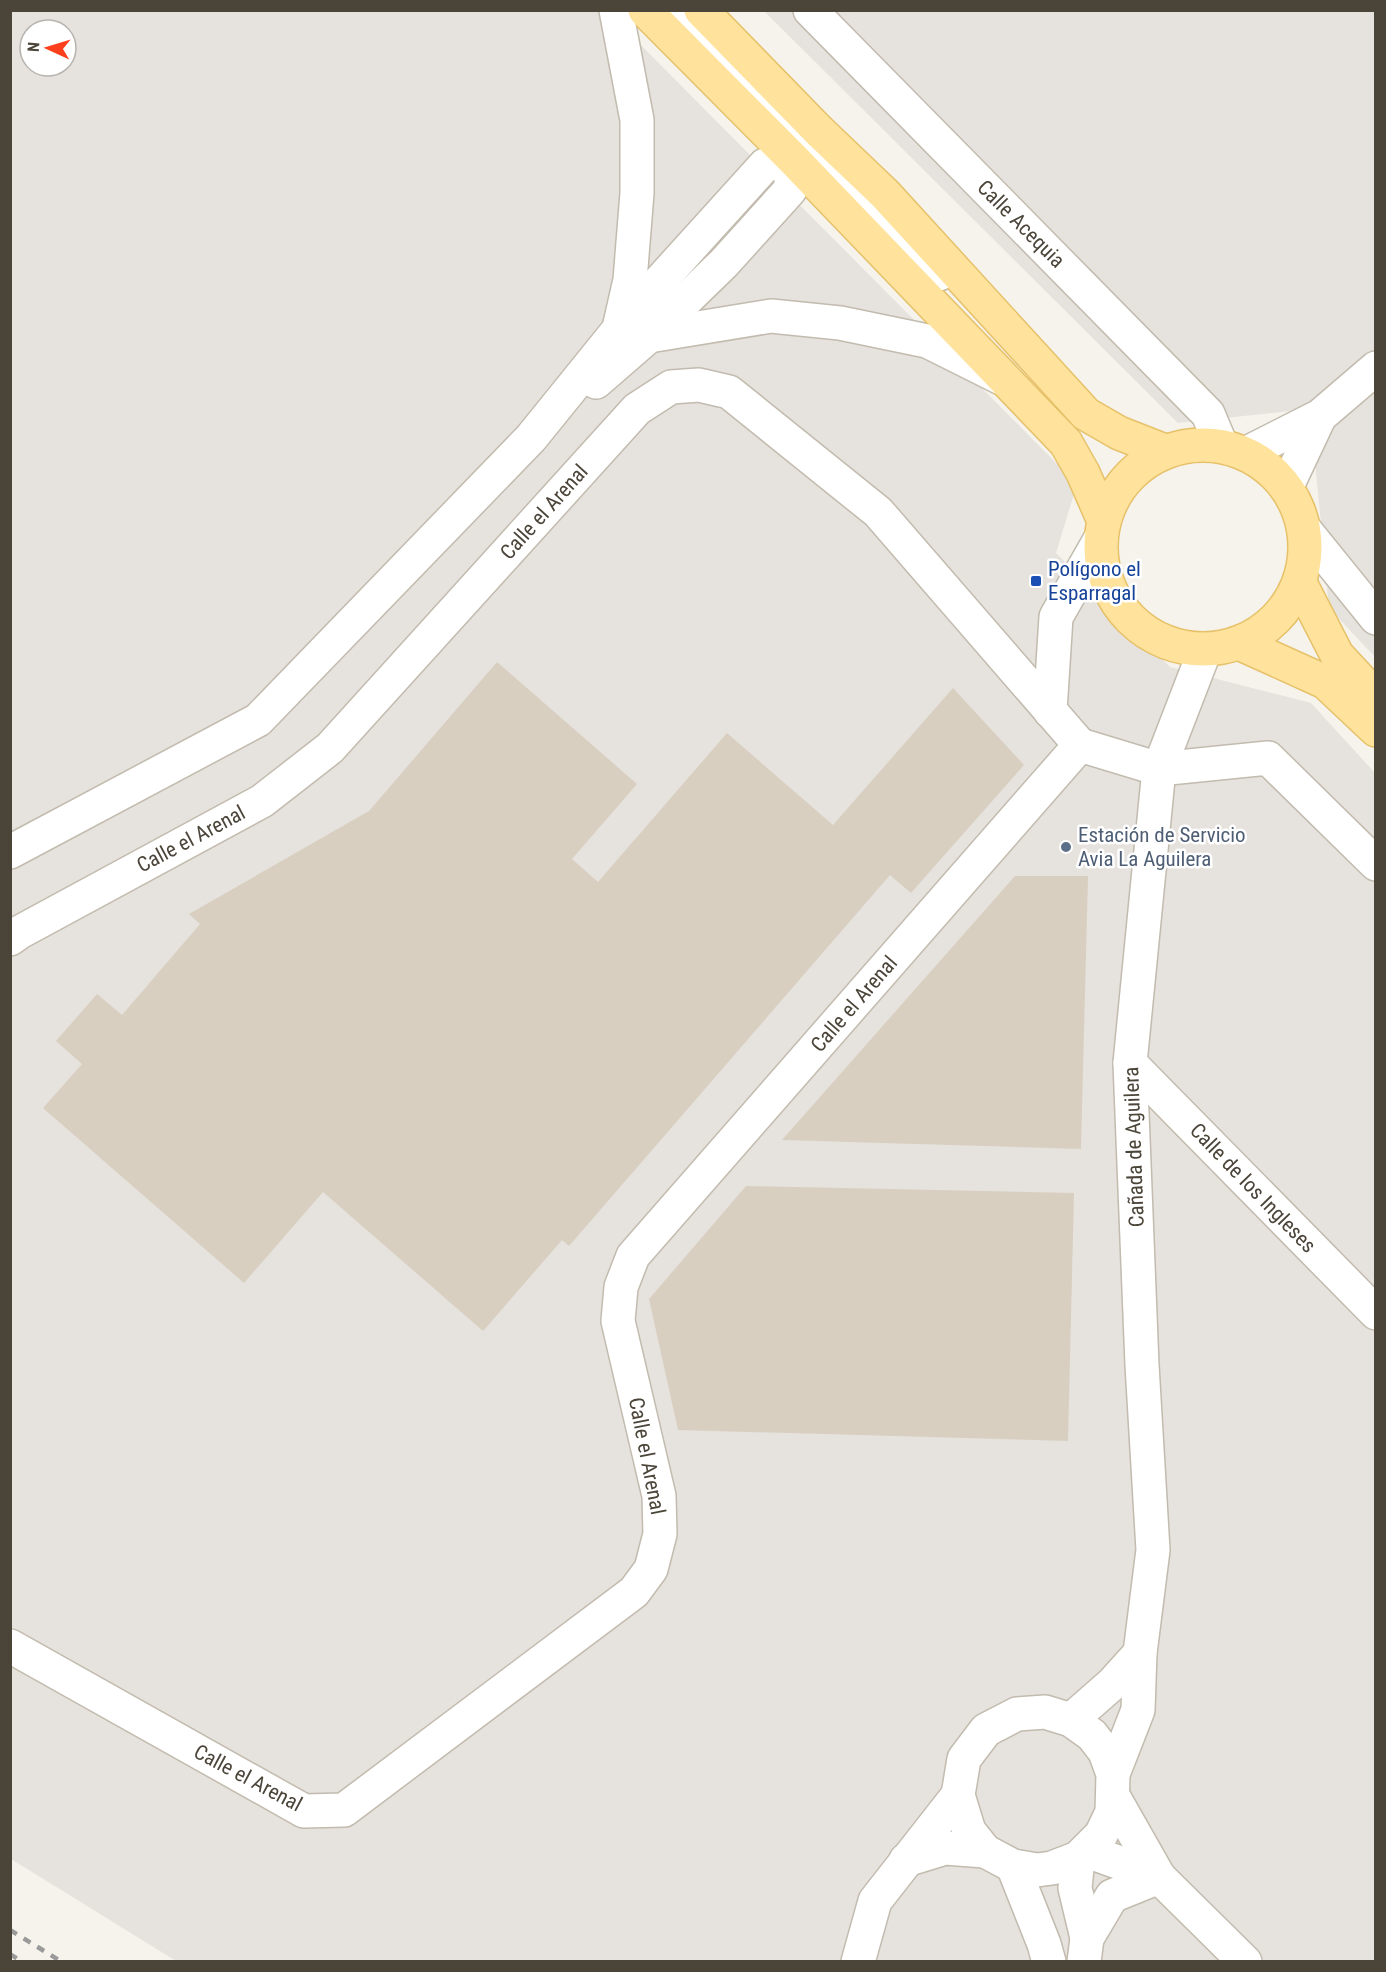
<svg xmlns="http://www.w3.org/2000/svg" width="1386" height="1972" font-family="'Roboto Condensed',sans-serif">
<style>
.industrial{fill:#e6e2dd;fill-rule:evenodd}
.building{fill:#d8cfc1}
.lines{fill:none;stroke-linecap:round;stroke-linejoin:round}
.minor-casing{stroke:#c2bbae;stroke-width:36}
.major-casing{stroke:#e6c16a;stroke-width:36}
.minor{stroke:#fff;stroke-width:33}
.major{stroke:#ffe39c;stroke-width:33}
.rail{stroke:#9a9a9a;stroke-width:4.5;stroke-dasharray:8 8;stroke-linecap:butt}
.transit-dot{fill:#1a4fb4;stroke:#fff;stroke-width:2}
.service-dot{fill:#5c6f8a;stroke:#fff;stroke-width:2}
.labels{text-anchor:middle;stroke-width:5;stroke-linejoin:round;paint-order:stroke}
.street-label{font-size:21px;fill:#4b4439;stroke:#fff}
.transit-label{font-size:21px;fill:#164399;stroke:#fff;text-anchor:start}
.service-label{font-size:21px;fill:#4e5e75;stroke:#fff;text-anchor:start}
</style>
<rect width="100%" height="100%" fill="#f6f3ec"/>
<g class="industrial">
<path d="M11,11H607L1077,484L1056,553L1170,667L1311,703L1375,773V1961H176L11,1859ZM30,30H66V66H30Z"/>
<polygon points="764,11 1375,11 1375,657 1329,608 1310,409 1178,423"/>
</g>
<g class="building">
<polygon points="497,662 637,784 572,859 598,882 727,733 833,825 953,688 1024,765 911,893 890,875 569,1246 562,1240 483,1331 323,1192 244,1283 43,1108 82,1064 56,1041 97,994 122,1015 200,924 189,914 369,811"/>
<polygon points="1015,876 1088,876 1081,1149 782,1140"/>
<polygon points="746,1186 1074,1193 1068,1441 678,1430 649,1299"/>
</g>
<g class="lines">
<g class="minor-casing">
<g id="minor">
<polyline points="616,10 637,120 637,193 630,280 620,324"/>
<polyline points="810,10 1208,414 1221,445"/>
<polyline points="649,336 771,316 840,323 927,341 1001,378"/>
<polyline points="596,382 649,336 724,263 790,190 794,160 791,125 678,10"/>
<polyline points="1247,453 1320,416 1376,368"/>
<polyline points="1287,486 1320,416"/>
<polyline points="1305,530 1376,618"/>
<polyline points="1050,711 1056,617 1101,538"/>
<polyline points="10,852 258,720 531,438 641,302 765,165 794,160 823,163 939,274"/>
<polyline points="10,939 20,932 262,801 330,748 637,409 671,387 699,385 729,392 878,512 1080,745 1159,769 1268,758 1376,864"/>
<polyline points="1130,1063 1376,1313"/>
<polyline points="10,1646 304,1811 344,1810 634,1592 651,1569 660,1534 659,1496 618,1321 621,1287 633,1256 1080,745"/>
<polyline points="1071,1720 1112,1684 1140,1653"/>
<polyline points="1113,1774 1105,1752 1092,1735 1071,1720 1045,1712 1017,1714 986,1730 964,1759 958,1795 969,1831 985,1851 1013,1866 1037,1870 1052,1868 1078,1858 1101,1835 1112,1812 1113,1774 1138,1710 1140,1653 1153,1550 1142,1365 1130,1063 1159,769 1205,650"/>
<polyline points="1113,1796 1159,1877 1245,1962"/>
<polyline points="1087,1851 1159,1877"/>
<polyline points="1078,1858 1075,1888 1087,1938 1084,1962"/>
<polyline points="906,1860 945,1848 985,1851"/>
<polyline points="1013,1866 1044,1944 1049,1962"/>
<polyline points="1087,1938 1112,1896 1159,1877"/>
<polyline points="858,1962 875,1901 958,1795"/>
</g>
</g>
<g class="major-casing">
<g id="major">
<polyline points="645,10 794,160 1066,443 1083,473 1104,521"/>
<polyline points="701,10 819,131 885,194 1086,414 1119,433 1165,451"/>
<circle cx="1203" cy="547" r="102"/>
<polyline points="1300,583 1337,655 1376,697"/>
<polyline points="1239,643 1325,682 1376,730"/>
</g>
</g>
<use href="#minor" class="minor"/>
<use href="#major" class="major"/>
<g class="rail">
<polyline points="10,1930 62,1962"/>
<polyline points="10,1954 22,1962"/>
</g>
</g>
<rect class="transit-dot" x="1030" y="575" width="12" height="12" rx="3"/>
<circle class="service-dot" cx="1066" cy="847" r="6"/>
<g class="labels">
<g class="street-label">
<text transform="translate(1021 224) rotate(45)" y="7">Calle Acequia</text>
<text transform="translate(544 512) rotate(-48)" y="7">Calle el Arenal</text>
<text transform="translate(191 839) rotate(-28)" y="7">Calle el Arenal</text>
<text transform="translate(854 1004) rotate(-49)" y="7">Calle el Arenal</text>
<text transform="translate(1134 1147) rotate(-92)" y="7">Cañada de Aguilera</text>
<text transform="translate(1253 1188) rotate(46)" y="7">Calle de los Ingleses</text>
<text transform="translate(647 1456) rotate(79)" y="7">Calle el Arenal</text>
<text transform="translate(248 1778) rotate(28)" y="7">Calle el Arenal</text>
</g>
<g class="transit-label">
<text x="1048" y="576">Polígono el<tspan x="1048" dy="24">Esparragal</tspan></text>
</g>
<g class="service-label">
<text x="1078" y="842">Estación de Servicio<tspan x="1078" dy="24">Avia La Aguilera</tspan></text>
</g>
</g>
<rect width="1386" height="1972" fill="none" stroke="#4b4439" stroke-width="24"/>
<g transform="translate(48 48) rotate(274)"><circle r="28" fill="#ffffff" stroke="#b7b4b0" stroke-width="1.5"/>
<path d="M0-4.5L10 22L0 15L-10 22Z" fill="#fc3f1d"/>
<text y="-9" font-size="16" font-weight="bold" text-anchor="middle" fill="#4b4439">N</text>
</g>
</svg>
